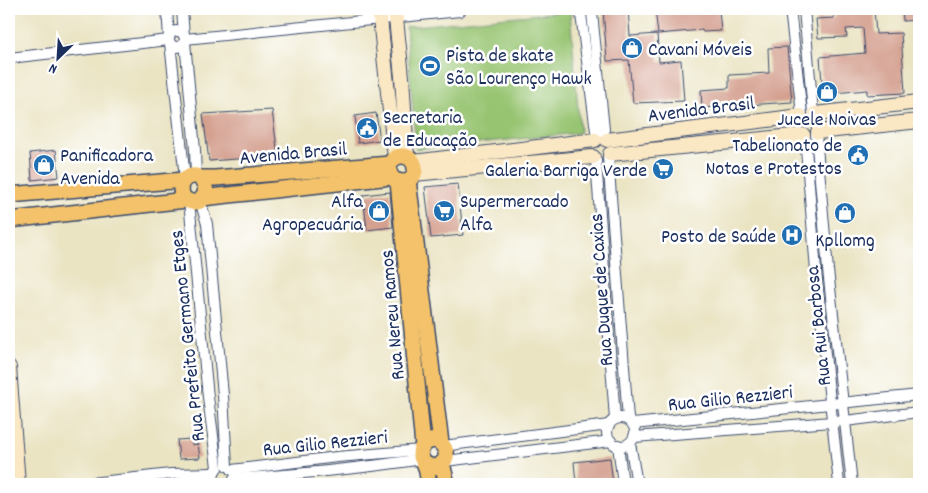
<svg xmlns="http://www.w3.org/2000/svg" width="928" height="493" font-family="Dekko,sans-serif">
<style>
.green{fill:#97c471;stroke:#597a68}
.building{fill:#d4a090}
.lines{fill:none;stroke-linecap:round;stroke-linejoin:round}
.street-casing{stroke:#3a4a6d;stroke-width:12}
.secondary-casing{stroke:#3a4a6d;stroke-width:16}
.primary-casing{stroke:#3a4a6d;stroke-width:18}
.street{stroke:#fff;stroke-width:10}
.secondary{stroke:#fae7c3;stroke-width:14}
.primary{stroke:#f3c26a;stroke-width:15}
.labels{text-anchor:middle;stroke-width:5;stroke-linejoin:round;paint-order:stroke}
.poi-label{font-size:20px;fill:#1b2f5e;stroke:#fff;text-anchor:start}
.street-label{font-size:20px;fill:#1b2f5e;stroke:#fff}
</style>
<rect width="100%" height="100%" fill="#fff"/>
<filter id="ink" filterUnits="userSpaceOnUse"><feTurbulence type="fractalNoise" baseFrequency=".02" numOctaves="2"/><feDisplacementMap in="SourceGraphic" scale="10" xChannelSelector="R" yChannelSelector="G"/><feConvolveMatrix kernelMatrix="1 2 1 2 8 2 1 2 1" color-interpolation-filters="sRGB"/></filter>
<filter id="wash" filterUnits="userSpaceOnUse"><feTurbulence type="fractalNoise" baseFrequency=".0096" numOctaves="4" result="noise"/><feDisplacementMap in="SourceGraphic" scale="20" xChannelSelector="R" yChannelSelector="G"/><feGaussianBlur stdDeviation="1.12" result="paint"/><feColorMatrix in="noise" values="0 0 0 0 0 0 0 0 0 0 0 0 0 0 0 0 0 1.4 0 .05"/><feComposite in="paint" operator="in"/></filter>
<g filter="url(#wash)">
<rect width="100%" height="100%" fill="#eae4c3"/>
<polygon class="green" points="570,11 580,133 416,149 406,27"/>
<g id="blocks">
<g class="building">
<polygon points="603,9 628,9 630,36 657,34 659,62 681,60 684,101 633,103 629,60 607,61"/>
<polygon points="655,9 719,9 721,31 703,32 702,30 658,34"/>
<polygon points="833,9 874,9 876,34 901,33 905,93 867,95 867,90 823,94 820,57 865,53 863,28 846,29 847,37 818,38 816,19 834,18"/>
<polygon points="902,9 919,9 919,20 903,21"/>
<polygon points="787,47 792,102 702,108 701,90 729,88 729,75 769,73 768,48"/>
<polygon points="272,110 278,156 209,161 203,114"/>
<polygon points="376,113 380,140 358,143 355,116"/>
<polygon points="56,150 59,177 32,180 30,153"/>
<polygon points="458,184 463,235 431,238 425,187"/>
<polygon points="390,192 393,227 367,230 363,195"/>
<polygon points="192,439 192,445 198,444 200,458 179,459 177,440"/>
<polygon points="610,458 613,484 576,484 574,462"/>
</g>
</g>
</g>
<g filter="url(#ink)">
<use href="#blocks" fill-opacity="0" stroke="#3a4a6d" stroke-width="1"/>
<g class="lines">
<g class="street-casing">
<g id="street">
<polyline points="167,9 169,37"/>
<polyline points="182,9 184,36"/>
<polyline points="790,9 802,114"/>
<polyline points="804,9 813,113"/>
<polyline points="592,13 605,139"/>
<polyline points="581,14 597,139"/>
<circle cx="177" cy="39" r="8"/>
<polyline points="185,39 460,11"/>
<polyline points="185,42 195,150 196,177"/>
<polyline points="170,43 185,178"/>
<polyline points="9,58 169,40"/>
<polyline points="816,135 828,270 852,484"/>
<polyline points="805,136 816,271 839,484"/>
<polyline points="608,157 628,419"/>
<polyline points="596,160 615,419"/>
<polyline points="200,200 207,224 223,395 227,466"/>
<polyline points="189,201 208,397 217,467"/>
<circle cx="621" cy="432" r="14"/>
<polyline points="633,424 919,395"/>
<polyline points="634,437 845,421 919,412"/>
<polyline points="630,443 637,484"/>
<polyline points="618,445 623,484"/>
<polyline points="443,446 609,425"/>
<polyline points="445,461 611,441"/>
<path d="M217,468C212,473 212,479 217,484"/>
<polyline points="232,470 337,457 421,450"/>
<path d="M234,479C297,474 359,469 422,459"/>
<polyline points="82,484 171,474 214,473"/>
<polyline points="202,484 215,482"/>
</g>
</g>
<g class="secondary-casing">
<g id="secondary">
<polyline points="379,9 395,158"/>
<polyline points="395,9 402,77 407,157"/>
<polyline points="815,114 919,102"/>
<polyline points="818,132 919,121"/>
<polyline points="607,140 800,116"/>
<polyline points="610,154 803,135"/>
<polyline points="413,162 595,140"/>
<polyline points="414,174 593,157"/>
<polyline points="9,367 18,484"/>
</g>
</g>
<g class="primary-casing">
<g id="primary">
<circle cx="402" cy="169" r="13"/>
<polyline points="200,178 215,178 390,164"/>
<polyline points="408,180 441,443"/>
<polyline points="398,181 423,446"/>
<path d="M9,195L184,180C206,163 215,205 192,202C180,200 179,188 184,180"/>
<polyline points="202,198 391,177"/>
<polyline points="9,220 186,200"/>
<polyline points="442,463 447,484"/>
<path d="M425,464L434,467C458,462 442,432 426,443C422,446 420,449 420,454C421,458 423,461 425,465C427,470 428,478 429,484"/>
</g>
</g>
<use href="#street" class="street"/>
<use href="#secondary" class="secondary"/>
<use href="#primary" class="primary"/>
</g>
</g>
<defs>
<g id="shop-disc" transform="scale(1.125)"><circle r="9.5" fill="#1f6fb2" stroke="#fff"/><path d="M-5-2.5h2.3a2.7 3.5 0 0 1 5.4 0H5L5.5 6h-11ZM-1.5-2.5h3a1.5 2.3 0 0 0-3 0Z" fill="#fff"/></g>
<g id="stadium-disc" transform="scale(1.125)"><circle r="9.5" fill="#1f6fb2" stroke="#fff"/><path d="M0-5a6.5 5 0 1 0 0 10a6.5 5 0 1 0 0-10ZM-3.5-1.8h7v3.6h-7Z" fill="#fff"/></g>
<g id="civic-disc" transform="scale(1.125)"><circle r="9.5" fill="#1f6fb2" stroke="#fff"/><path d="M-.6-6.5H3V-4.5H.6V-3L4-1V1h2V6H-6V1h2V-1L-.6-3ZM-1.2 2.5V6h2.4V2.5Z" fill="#fff"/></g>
<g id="supermarket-disc" transform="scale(1.125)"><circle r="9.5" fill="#1f6fb2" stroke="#fff"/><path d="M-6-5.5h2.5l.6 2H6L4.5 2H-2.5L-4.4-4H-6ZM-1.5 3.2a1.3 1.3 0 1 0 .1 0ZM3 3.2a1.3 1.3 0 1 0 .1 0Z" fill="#fff"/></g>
<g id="hospital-disc" transform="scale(1.125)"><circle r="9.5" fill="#1f6fb2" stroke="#fff"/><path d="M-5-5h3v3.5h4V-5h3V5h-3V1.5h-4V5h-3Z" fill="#fff"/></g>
</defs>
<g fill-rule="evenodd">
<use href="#shop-disc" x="632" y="48"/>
<use href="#stadium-disc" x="430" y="66"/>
<use href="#shop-disc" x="827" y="92"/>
<use href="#civic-disc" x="367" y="128"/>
<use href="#civic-disc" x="858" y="155"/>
<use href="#shop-disc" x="44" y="165"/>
<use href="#supermarket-disc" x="663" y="169"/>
<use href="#shop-disc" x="379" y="211"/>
<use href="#supermarket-disc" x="444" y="211"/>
<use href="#shop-disc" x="845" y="213"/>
<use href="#hospital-disc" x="792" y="235"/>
</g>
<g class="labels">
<g class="poi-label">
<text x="648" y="55">Cavani Móveis</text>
<text x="446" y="61">Pista de skate<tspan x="446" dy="23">São Lourenço Hawk</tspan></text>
<text x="383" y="123">Secretaria<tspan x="383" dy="23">de Educação</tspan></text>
<text x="827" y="125" text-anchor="middle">Jucele Noivas</text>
<text x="842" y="151" text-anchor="end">Tabelionato de<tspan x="842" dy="23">Notas e Protestos</tspan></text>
<text x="60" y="161">Panificadora<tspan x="60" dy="23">Avenida</tspan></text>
<text x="647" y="176" text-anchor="end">Galeria Barriga Verde</text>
<text x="363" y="207" text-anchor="end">Alfa<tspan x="363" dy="23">Agropecuária</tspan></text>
<text x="460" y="207">Supermercado<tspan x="460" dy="23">Alfa</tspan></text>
<text x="776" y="242" text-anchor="end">Posto de Saúde</text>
<text x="845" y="246" text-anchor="middle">Kpllomg</text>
</g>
<g class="street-label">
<text transform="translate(701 108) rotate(-7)" y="7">Avenida Brasil</text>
<text transform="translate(293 152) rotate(-5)" y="7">Avenida Brasil</text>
<text transform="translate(600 290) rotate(-94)" y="7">Rua Duque de Caxias</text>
<text transform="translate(391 315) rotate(-95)" y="7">Rua Nereu Ramos</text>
<text transform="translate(817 326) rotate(-96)" y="7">Rua Rui Barbosa</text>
<text transform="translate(186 336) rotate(-96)" y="7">Rua Prefeito Germano Etges</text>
<text transform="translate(730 397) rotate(-6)" y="7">Rua Gilio Rezzieri</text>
<text transform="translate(325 442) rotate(-6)" y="7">Rua Gilio Rezzieri</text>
</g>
</g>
<rect width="928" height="493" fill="none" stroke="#fff" stroke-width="30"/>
<g transform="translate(58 58) rotate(205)" stroke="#ffffff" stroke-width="4" paint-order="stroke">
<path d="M0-4L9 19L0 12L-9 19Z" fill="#1b2f5e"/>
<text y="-8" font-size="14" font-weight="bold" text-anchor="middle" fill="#1b2f5e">N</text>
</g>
</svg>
